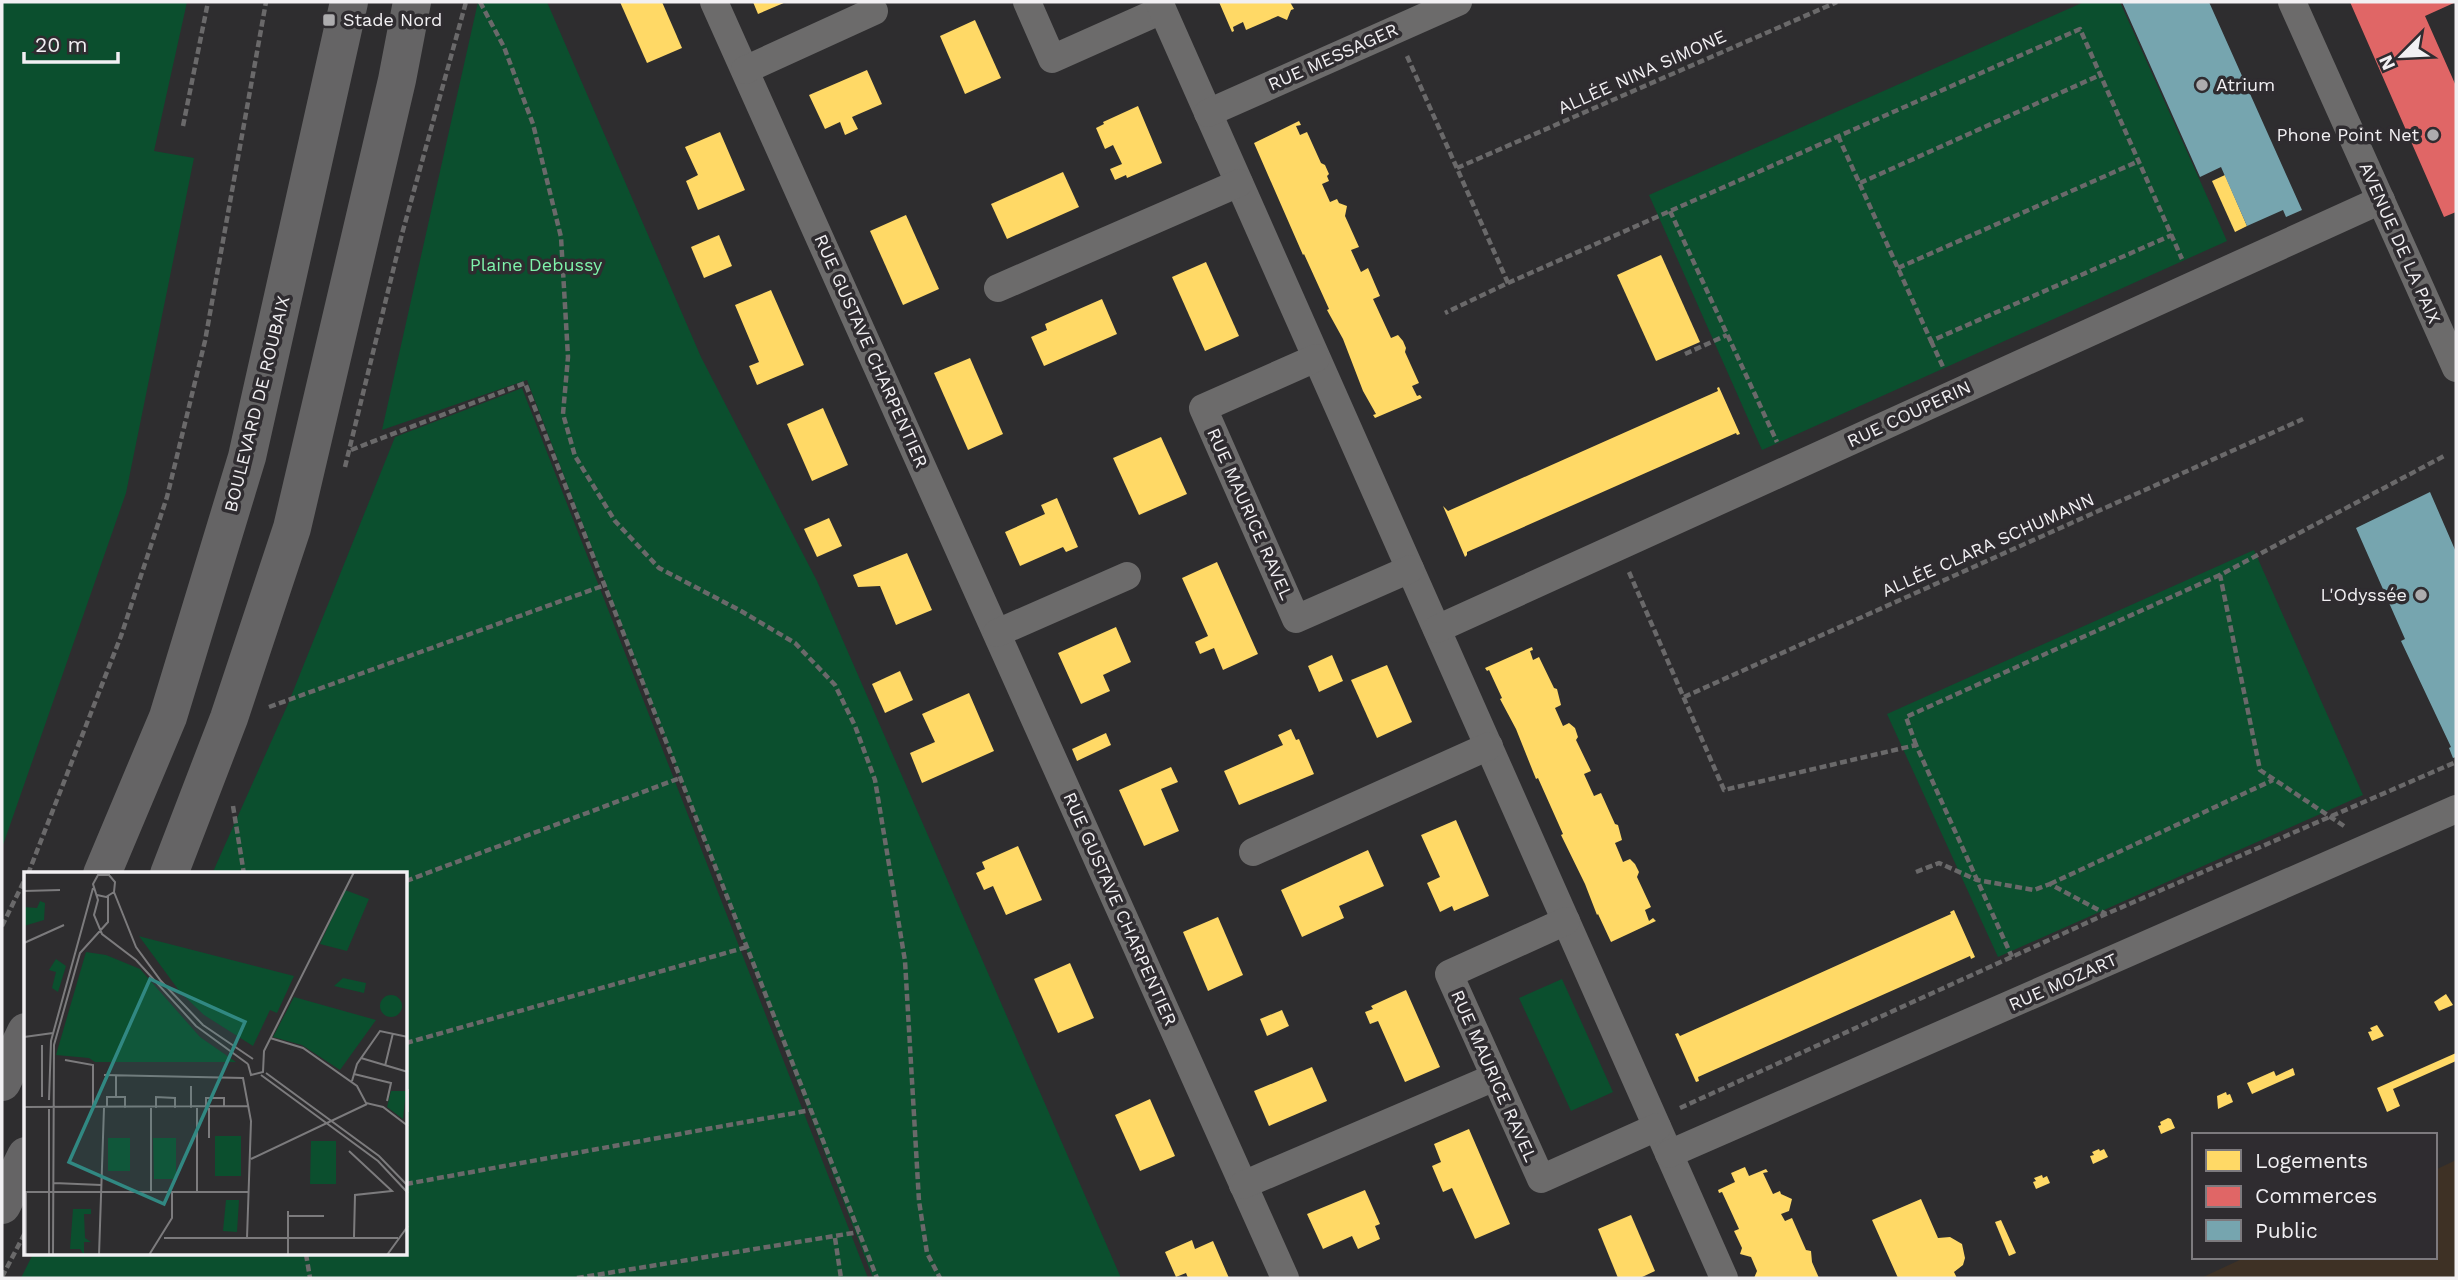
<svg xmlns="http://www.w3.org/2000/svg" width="2458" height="1280" font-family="'Work Sans',sans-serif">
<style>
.commercial{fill:#3e3125}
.green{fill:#0b4f2e}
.homes{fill:#ffd966}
.shops{fill:#e06666}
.public{fill:#76a5af}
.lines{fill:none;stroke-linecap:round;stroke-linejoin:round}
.path{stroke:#6a696a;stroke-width:4.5;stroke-dasharray:7 3.5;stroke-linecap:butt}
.street{stroke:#6c6b6b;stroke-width:28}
.secondary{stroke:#656465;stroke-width:38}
.poi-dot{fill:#adacae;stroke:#2f2c30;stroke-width:2.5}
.labels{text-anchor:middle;stroke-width:7;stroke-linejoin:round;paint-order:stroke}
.poi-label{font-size:18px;fill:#f2f0f3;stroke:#2f2c30;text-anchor:start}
.street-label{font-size:18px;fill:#f2f0f3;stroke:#2f2c30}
.park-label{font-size:18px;fill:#7ff4ab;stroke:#2f2c30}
.inset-road{fill:none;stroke:#7c7b7d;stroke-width:2}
.view{fill:#318882;fill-opacity:0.15;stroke:#318882;stroke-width:3.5}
.inset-edge{fill:none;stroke:#f2f0f3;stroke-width:3.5}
</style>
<rect width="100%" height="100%" fill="#2e2d2f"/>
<polygon class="commercial" points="2456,1160 2456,1278 2201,1278 2246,1257 2435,1257 2435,1170"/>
<g class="green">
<polygon points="2,2 187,2 154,151 194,158 126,493 2,848"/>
<polygon points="478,2 547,2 701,357 817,581 1121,1278 873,1278 527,380 382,430"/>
<polygon points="2084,2 2120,2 2227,241 1762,450 1649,195"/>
<polygon points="522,388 868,1278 21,1278 33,1254 406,1254 406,874 212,874 288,704 395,437"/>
<polygon points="2254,550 2363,795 1998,957 1887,714"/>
<polygon points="1562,979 1613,1092 1571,1111 1519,998"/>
</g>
<g class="homes">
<polygon points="620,2 662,2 682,48 647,63"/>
<polygon points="753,2 786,2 758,14"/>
<polygon points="1219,2 1290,2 1294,9 1291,10 1287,20 1278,16 1246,30 1243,22 1233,27 1234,31 1232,32"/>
<polygon points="975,20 1001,78 965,94 940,36"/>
<polygon points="867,70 882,104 852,117 858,129 845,135 840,122 825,129 809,95"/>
<polygon points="1138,106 1162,163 1127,178 1126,175 1115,180 1110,169 1122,164 1113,145 1105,149 1096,128 1104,124 1103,122"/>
<polygon points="1299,121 1301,125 1296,126 1300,135 1307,132 1321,163 1325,165 1329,174 1327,176 1329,181 1322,184 1330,202 1337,199 1339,203 1347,206 1345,216 1359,247 1351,250 1361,272 1368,268 1380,296 1373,299 1391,338 1398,335 1403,341 1406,348 1405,352 1419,383 1412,386 1417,396 1420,395 1422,398 1375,418 1373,415 1376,414 1363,391 1343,339 1327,310 1329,309 1304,254 1303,255 1254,143"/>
<polygon points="720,132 745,190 698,210 686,181 698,175 685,147"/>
<polygon points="1063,172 1079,207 1007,239 991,204"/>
<polygon points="2225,175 2247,226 2235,232 2212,181"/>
<polygon points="906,215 939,289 903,305 870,231"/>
<polygon points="719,235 732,266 704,278 691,247"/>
<polygon points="1661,255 1700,342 1656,361 1617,275"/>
<polygon points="1206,262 1239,336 1205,351 1172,277"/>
<polygon points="771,290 804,365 757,385 749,366 759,362 735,305"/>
<polygon points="1102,299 1117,334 1044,366 1031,337 1047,330 1045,324"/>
<polygon points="970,358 1003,434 968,450 934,373"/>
<polygon points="1719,387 1740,434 1737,435 1736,433 1467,552 1467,555 1465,557 1443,506 1448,511 1718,391 1717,388"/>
<polygon points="823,408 848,465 812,481 787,424"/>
<polygon points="1161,437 1187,494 1139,515 1113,458"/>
<polygon points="1057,498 1078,547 1066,552 1063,547 1020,566 1005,532 1045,514 1041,505"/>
<polygon points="829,518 842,546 817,557 804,529"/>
<polygon points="907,553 932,610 896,625 880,586 858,587 853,575"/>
<polygon points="1217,562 1258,654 1223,670 1214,648 1200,654 1195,642 1208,636 1182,578"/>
<polygon points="1116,627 1131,662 1103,675 1110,691 1081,704 1058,653"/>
<polygon points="1532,647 1533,650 1530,651 1533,660 1539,657 1554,688 1557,689 1561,705 1555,708 1563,726 1569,723 1575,728 1578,737 1576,740 1591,771 1584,774 1594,796 1601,793 1615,824 1618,825 1622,840 1615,843 1623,862 1630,859 1635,864 1639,872 1637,877 1651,907 1645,910 1649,921 1653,918 1656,921 1611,942 1598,914 1597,915 1585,884 1561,835 1563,834 1538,778 1536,779 1516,729 1500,699 1502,698 1489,670 1487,671 1485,668"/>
<polygon points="1332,655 1343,681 1319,692 1308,666"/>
<polygon points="1387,665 1412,722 1377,738 1351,680"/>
<polygon points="900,671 913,700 885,713 872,684"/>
<polygon points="969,693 994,751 922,783 910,753 935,742 922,714"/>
<polygon points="1291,729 1296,740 1299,739 1314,774 1239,805 1224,771 1283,745 1278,735"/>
<polygon points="1106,733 1111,745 1077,761 1072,749"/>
<polygon points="1171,767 1178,782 1161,789 1179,831 1144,846 1119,790"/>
<polygon points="1456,820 1489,896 1454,911 1452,906 1440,912 1427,883 1440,877 1421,835"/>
<polygon points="1018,846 1042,900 1006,915 993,886 984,890 976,873 985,869 982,862"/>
<polygon points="1368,850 1384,886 1339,906 1344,918 1302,937 1281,890"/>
<polygon points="1954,910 1975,957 1971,959 1970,956 1698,1077 1699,1081 1696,1082 1675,1034 1678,1033 1680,1036 1951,914 1950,912"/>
<polygon points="1218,917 1243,975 1208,991 1183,932"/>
<polygon points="1070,963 1094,1018 1058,1033 1034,979"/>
<polygon points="1406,990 1440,1067 1405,1082 1378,1021 1370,1024 1365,1012 1373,1009 1371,1006"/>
<polygon points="2446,994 2453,1005 2439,1011 2434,1002"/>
<polygon points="1282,1010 1289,1026 1267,1036 1260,1019"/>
<polygon points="2377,1025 2384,1036 2372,1041 2368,1032 2372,1031 2370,1028"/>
<polygon points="2456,1053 2456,1061 2393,1089 2400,1106 2387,1112 2377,1088"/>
<polygon points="1312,1067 1327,1101 1269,1126 1254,1091"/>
<polygon points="2293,1068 2295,1075 2252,1094 2247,1083 2274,1071 2276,1076"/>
<polygon points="2226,1092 2227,1095 2230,1094 2233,1102 2218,1109 2217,1096"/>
<polygon points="1150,1099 1175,1156 1140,1171 1115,1115"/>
<polygon points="2168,1118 2171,1119 2175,1128 2161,1134 2158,1126 2161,1125 2160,1122"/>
<polygon points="1469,1129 1510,1224 1475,1239 1452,1188 1443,1192 1432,1166 1441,1162 1434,1144"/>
<polygon points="2099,1149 2100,1151 2104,1149 2108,1157 2093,1164 2090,1156 2094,1155 2092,1152"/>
<polygon points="1745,1167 1749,1176 1766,1169 1768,1172 1763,1173 1773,1194 1780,1191 1781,1194 1792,1199 1789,1211 1781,1214 1785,1221 1792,1218 1806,1250 1811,1251 1812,1262 1819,1278 1754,1278 1757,1271 1751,1257 1740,1254 1742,1248 1734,1231 1739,1229 1722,1192 1719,1193 1718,1190 1735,1182 1731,1173"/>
<polygon points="2042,1175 2043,1178 2047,1176 2050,1183 2036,1189 2033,1182 2036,1181 2034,1178"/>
<polygon points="1365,1190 1380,1224 1375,1226 1380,1239 1358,1249 1352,1236 1323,1249 1307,1214"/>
<polygon points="1921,1199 1938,1238 1950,1237 1962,1244 1965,1258 1963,1265 1954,1272 1957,1278 1898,1278 1872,1220"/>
<polygon points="1631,1215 1655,1271 1640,1278 1618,1278 1598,1229"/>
<polygon points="2001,1220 2016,1253 2009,1256 1995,1222"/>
<polygon points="1192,1240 1195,1249 1213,1241 1229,1278 1188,1278 1186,1273 1176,1277 1165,1252"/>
</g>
<polygon class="shops" points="2350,2 2456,2 2425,16 2456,86 2456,212 2444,217"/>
<g class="public">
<polygon points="2122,2 2209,2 2302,210 2286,217 2283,210 2247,226 2221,167 2200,177"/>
<polygon points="2430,492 2456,552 2456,757 2453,758 2449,748 2451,747 2401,641 2405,639 2356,528"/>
</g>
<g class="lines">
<g class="path">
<polyline points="480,2 504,47 533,124 561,237 568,357 563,414 575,456 615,521 659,568 741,611 795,643 835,685 855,726 875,780 905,961 919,1201 927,1253 940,1278"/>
<polyline points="1407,56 1508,283 1445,313"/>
<polyline points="183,126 208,2"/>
<polyline points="1838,136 1931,341 2172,235"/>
<polyline points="1457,168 1837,2"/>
<polyline points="1860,183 2100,75"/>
<polyline points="1670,211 1777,442"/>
<polyline points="1898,268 2139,161"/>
<polyline points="1508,283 2080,29 2182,259"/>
<polyline points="1931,341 1944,369"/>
<polyline points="1685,354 1727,335"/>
<polyline points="351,450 525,383 877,1278"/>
<polyline points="345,467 402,234 466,2"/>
<polyline points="1629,572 1724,790 1916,745 2012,957"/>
<polyline points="1684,697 2303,419"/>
<polyline points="269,707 605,585"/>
<polyline points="1916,745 1906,717 2220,575"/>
<polyline points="233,806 244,874"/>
<polyline points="2344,826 2260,770 2220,575 2446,455"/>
<polyline points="1916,872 1939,863 1977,880 2034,890 2050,884 2106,914"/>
<polyline points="28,874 121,636 167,497 205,341 266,2"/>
<polyline points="406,881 680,778"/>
<polyline points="2050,884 2273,780"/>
<polyline points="2,926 26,877"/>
<polyline points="406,1043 747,947"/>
<polyline points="1680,1108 2106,914 2456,762"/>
<polyline points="406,1184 811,1110"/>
<polyline points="835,1238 841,1278"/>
<polyline points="306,1254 310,1278"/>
<polyline points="2,1277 26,1231"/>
<polyline points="577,1278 859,1232"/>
</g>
<g class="street">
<polyline points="714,2 1285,1278"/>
<polyline points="1027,2 1052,59 1162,10"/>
<polyline points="1159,2 1724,1278"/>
<polyline points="2292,2 2456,368"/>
<polyline points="745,70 874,11"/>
<polyline points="1208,113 1458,2"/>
<polyline points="998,288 1239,183"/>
<polyline points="1316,358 1203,408 1296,619 1410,569"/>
<polyline points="1437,629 2381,200"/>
<polyline points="997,633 1127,576"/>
<polyline points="1253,852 1489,746"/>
<polyline points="1566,921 1449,974 1541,1179 1657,1127"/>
<polyline points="1669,1154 2456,809"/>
<polyline points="1243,1185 1495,1077"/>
</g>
<g class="secondary">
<polyline points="102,874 168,717 247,457 349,2"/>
<polyline points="169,874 229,718 292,528 397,80 412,2"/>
<polyline points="2,1082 26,1032"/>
<polyline points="2,1205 26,1156"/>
</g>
</g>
<g class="poi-dot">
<rect x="322" y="13" width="14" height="14" rx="3.5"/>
<circle cx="2202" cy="85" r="7"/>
<circle cx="2433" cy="135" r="7"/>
<circle cx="2421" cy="595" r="7"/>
</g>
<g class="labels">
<g class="poi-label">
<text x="343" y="26">Stade Nord</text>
<text x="2216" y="91">Atrium</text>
<text x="2419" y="141" text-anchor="end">Phone Point Net</text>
<text x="2407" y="601" text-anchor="end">L'Odyssée</text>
</g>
<g class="street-label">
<text transform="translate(1333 57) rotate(-24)" y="6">RUE MESSAGER</text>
<text transform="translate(1642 72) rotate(-24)" y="6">ALLÉE NINA SIMONE</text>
<text transform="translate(2400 243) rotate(66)" y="6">AVENUE DE LA PAIX</text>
<text transform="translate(871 351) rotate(66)" y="6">RUE GUSTAVE CHARPENTIER</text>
<text transform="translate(257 404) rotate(-76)" y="6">BOULEVARD DE ROUBAIX</text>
<text transform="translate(1909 414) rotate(-25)" y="6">RUE COUPERIN</text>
<text transform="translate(1250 514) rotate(66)" y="6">RUE MAURICE RAVEL</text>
<text transform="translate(1988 545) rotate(-24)" y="6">ALLÉE CLARA SCHUMANN</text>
<text transform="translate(1120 909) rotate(66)" y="6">RUE GUSTAVE CHARPENTIER</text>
<text transform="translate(2063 982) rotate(-24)" y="6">RUE MOZART</text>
<text transform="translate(1494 1076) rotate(66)" y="6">RUE MAURICE RAVEL</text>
</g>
<g class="park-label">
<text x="536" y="271">Plaine Debussy</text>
</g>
</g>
<g transform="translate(24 872)">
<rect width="383" height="383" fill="#2e2d2f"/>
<path d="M321,18L345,27L323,79L296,72ZM16,29L21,31L20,48L0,54V35L13,36ZM115,64L118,65L270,104L253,141L246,138L229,174L180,143L156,120ZM62,80L82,83L116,97L176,165L212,190H71L65,186L32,183ZM32,87L42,94L34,120L28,116L32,100L25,98ZM319,106L342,111L340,121L310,114ZM356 134a11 11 0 1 1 22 0a11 11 0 1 1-22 0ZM270,125L352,148L316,198L278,173L249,165ZM367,219H382L379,247L363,235ZM191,264H217V304H191ZM84,266H106V299H84ZM129,266H152V307H130ZM287,269H312V312H286ZM202,328H215L213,360L199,359ZM49,337H67V342H60L61,366L67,370H60V383L56,377H46Z" fill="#0b4f2e"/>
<path class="inset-road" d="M86,3H74L69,12L74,28L70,43L78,62L112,88L172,154L224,192M0,19L36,18M90,20L112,75L137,109L179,153L229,187M73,23L82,25L90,20L91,10L85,3M0,71L40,53M0,165L29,161M246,166L279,176L333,214L342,231L359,235L384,254M337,186L384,200M41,188L69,193V235M224,192L227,203L239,200L240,179L330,0M361,194L369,161M242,201L355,284L384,314M330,202L367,211L363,229M80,203L219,206L227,249L223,366M237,203L354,289L384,321M328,209L333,192L356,159L384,165M384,217V240M18,225V173M92,225V203M25,228L27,169L69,16M0,235L224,234M83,235V225H101V236M127,236V320M132,236V225L151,226V236M167,236V214M182,236V226H200V235M185,236V266M325,279L368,319L331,323L330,365M227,287L343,232M30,311L77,313M0,320H224M173,320V236M264,344H300M140,366H374M2,383V320M25,383V237M29,383L30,173L56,81L84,50V24M75,383L80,236M125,383L148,346V320M264,383V339M363,383L384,354"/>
<path class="view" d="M126,107L221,150L140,332L45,290Z"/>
<rect width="383" height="383" class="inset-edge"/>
</g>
<rect width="2458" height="1280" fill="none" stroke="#f2f0f3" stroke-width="7"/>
<rect x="2192" y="1133" width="245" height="126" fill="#2f2c30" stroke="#7d7a7e" stroke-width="2"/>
<rect x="2206" y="1150" width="35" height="21" fill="#ffd966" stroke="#7d7a7e" stroke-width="2"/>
<text x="2255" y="1168" font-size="21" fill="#f2f0f3">Logements</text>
<rect x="2206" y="1186" width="35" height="21" fill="#e06666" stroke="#7d7a7e" stroke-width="2"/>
<text x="2255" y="1203" font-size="21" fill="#f2f0f3">Commerces</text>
<rect x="2206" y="1220" width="35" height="21" fill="#76a5af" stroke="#7d7a7e" stroke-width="2"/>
<text x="2255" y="1238" font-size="21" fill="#f2f0f3">Public</text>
<g transform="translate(2402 56) rotate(246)" stroke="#2f2c30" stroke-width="5" paint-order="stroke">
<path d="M0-5L12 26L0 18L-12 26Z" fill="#f2f0f3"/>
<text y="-10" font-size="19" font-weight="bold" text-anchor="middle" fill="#f2f0f3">N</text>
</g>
<path d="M24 52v10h94v-10" fill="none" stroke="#f2f0f3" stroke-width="3.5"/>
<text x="35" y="52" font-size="21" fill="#f2f0f3" stroke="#2f2c30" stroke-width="5" paint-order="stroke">20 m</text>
</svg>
